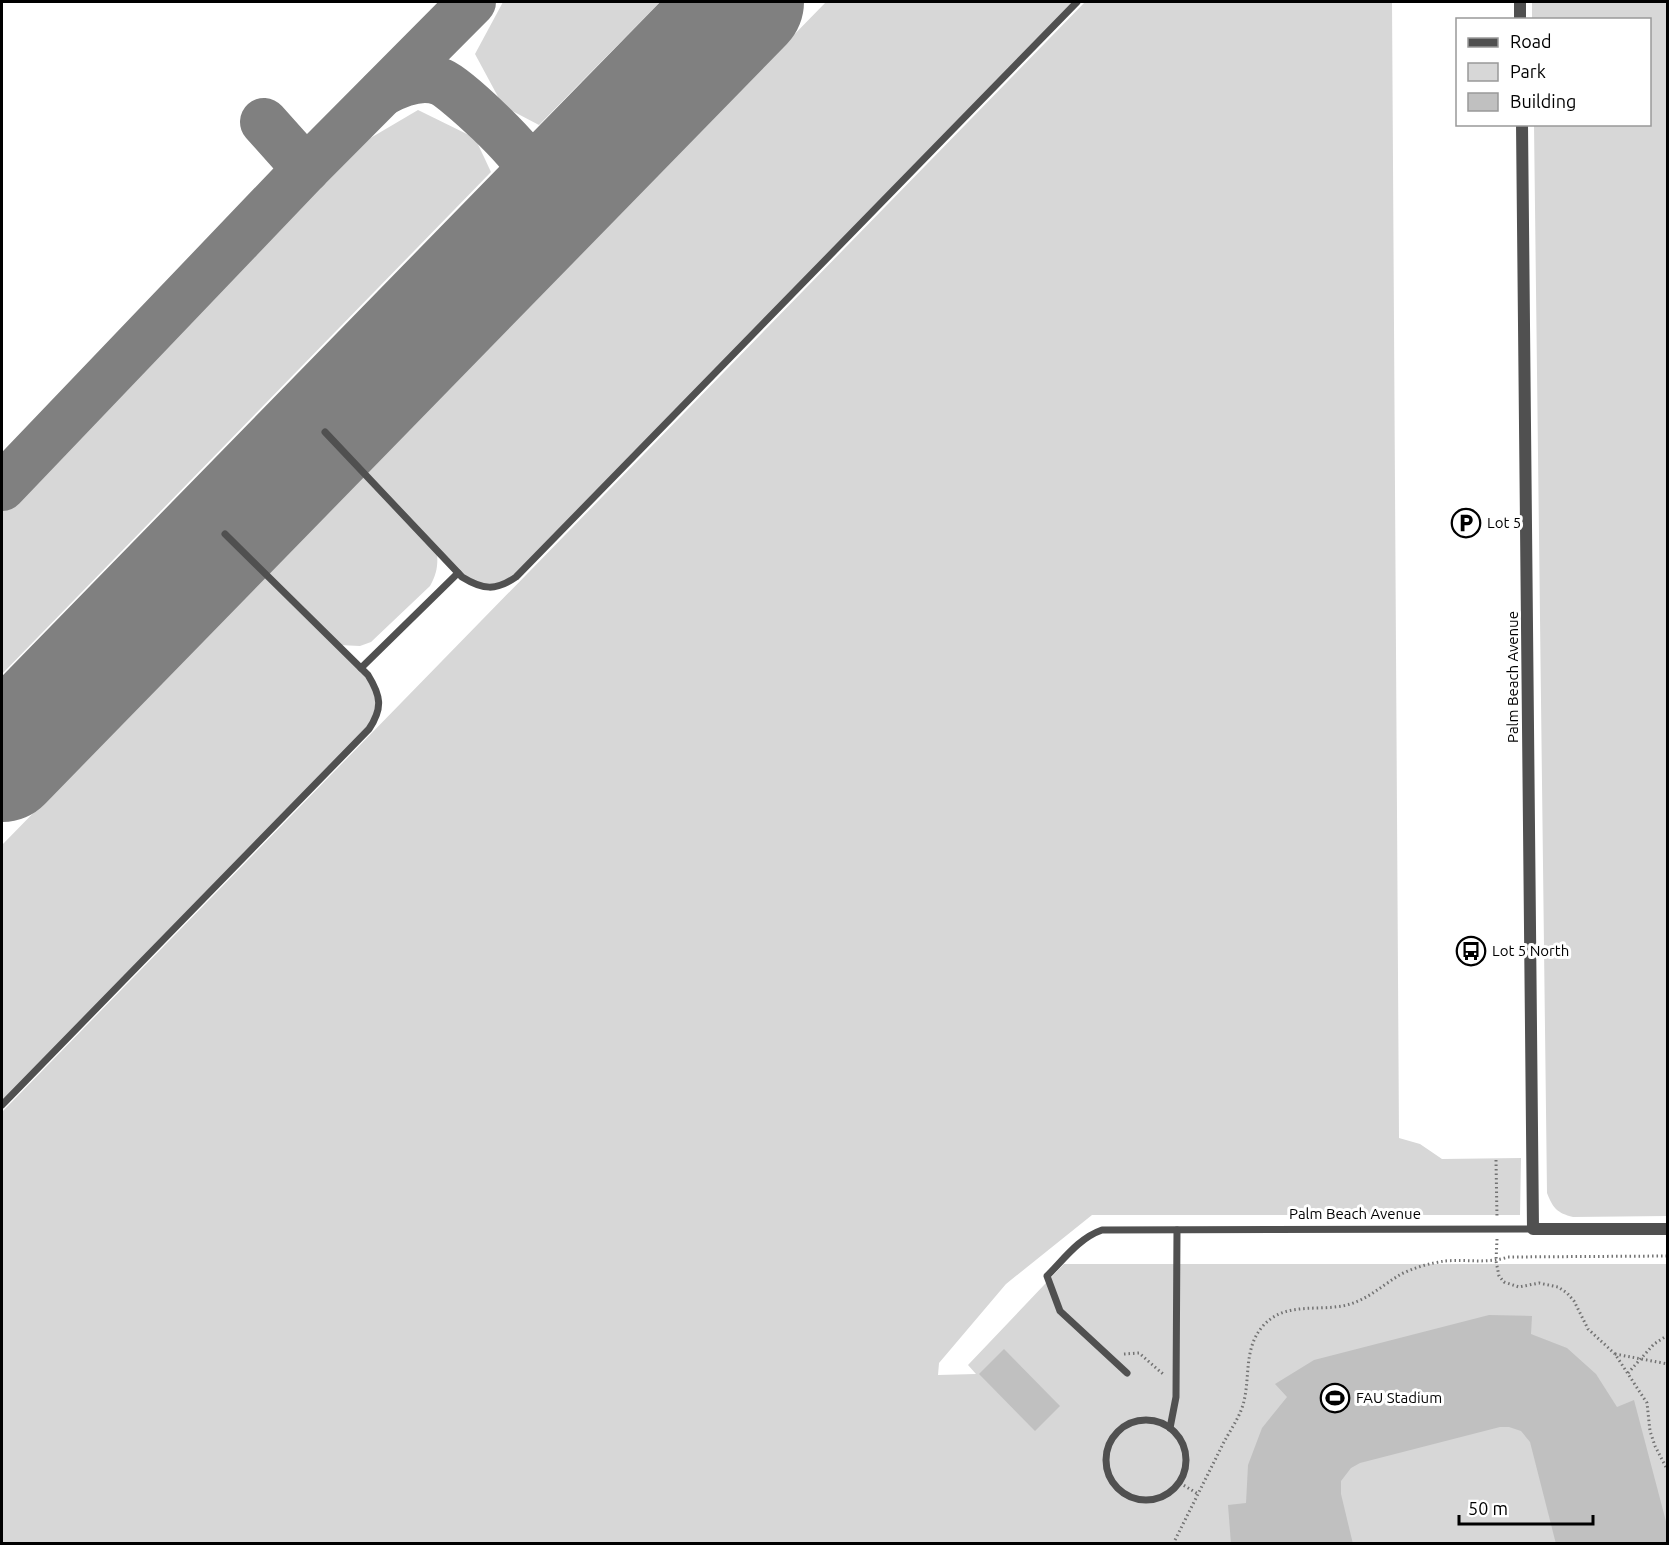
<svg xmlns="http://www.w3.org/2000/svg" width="1669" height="1545" font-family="Ubuntu,sans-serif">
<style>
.green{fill:#d7d7d7}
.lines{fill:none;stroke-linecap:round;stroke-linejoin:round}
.taxiway{stroke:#808080;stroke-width:48}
.runway{stroke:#808080;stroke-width:120}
.building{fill:#c0c0c0}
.path{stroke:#727272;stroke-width:3;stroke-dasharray:1.5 3;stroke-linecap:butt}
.service{stroke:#505050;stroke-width:7}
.minor{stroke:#505050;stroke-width:12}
.labels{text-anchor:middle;stroke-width:6;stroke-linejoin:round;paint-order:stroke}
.poi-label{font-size:15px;fill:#000;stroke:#fff;text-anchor:start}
.street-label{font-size:15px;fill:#000;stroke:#fff}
</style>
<rect width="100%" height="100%" fill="#fff"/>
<g class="green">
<polygon points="503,2 660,2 539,125 503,106 475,54"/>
<path d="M826,2H1077L507,584H473L437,552C438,565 437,574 430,586L371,642L360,646L339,645L368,675L379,700L375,720L2,1105V845Z"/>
<polygon points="1085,2 1392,2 1399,1138 1420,1144 1442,1159 1521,1158 1520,1215 1092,1215 1006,1284 939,1363 938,1375 976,1374 968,1365 1064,1264 1667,1264 1667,1543 2,1543 2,1112"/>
<path d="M1532,2H1667V1216L1573,1217C1557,1213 1553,1208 1547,1193L1534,125L1650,124V20L1532,19Z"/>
<polygon points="418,110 475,138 491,172 2,674 2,503 362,143"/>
</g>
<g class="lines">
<g class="taxiway">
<path d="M383,92C400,83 421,74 441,82C457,89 524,152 530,169C538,188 531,209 524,227"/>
<polyline points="264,122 306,169"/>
<path d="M521,153C526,156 532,161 537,163C555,170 577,166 593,157"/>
<polyline points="2,487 306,169 472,2"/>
</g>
<polyline class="runway" points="2,762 744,2"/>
</g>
<g class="building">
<polygon points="1489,1315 1532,1316 1531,1334 1567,1348 1596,1374 1617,1407 1634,1400 1668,1529 1668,1544 1556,1544 1530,1442 1521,1431 1509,1427 1500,1427 1360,1463 1351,1468 1341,1481 1341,1494 1353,1544 1231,1544 1228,1505 1246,1503 1248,1465 1262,1428 1287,1397 1275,1384 1314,1360"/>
<polygon points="1004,1349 1060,1406 1035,1431 979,1374"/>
</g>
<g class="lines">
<g class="path">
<polyline points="1496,1160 1497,1218"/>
<polyline points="1497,1239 1496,1261 1499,1276 1504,1282 1519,1287 1539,1283 1558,1287 1567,1293 1574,1301 1588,1329 1615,1354 1647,1403 1650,1431 1655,1446 1668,1471"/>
<polyline points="1124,1354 1139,1353 1163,1374"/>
<polyline points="1615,1354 1668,1364"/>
<polyline points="1628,1373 1654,1344 1668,1335"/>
<polyline points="1180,1483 1198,1494"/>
<path d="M1173,1544C1190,1510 1207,1476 1224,1442C1231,1429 1241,1415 1244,1401C1250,1376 1244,1349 1262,1327C1283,1302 1314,1311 1342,1306C1365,1302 1380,1287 1398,1276C1411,1268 1431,1263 1445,1261C1467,1259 1487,1264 1508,1257L1668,1256"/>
</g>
<g class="service">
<path d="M325,432L462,577C483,590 496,591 516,577L1077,2"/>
<polyline points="361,668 458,573"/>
<path d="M2,1105L369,729C383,708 381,696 368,675L225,534"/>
<path d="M1127,1373L1060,1311L1047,1276C1064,1259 1079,1238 1102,1230L1533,1229"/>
<circle cx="1146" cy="1460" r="40"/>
<polyline points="1170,1428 1176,1397 1177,1230"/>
</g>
<g class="minor">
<polyline points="1520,2 1520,20"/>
<polyline points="1522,124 1533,1229 1668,1229"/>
</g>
</g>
<defs>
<g id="parking-ring" transform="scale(1.5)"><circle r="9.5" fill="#fff" stroke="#000" stroke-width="1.5"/><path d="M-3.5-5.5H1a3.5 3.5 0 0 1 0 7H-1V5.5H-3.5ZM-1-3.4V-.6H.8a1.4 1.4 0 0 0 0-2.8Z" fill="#000"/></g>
<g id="bus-ring" transform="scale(1.5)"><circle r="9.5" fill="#fff" stroke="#000" stroke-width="1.5"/><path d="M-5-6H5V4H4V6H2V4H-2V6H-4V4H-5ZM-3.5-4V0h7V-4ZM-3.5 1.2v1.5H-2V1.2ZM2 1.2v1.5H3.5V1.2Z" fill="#000"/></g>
<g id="stadium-ring" transform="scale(1.5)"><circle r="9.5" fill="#fff" stroke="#000" stroke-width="1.5"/><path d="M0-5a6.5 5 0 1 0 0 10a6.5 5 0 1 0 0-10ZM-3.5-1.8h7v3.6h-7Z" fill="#000"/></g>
</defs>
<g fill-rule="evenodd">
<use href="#parking-ring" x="1466" y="523"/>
<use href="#bus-ring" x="1471" y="951"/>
<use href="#stadium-ring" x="1335" y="1398"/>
</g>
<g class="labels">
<g class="poi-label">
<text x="1487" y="528">Lot 5</text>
<text x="1492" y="956">Lot 5 North</text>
<text x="1356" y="1403">FAU Stadium</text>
</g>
<g class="street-label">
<text transform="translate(1513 677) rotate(-90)" y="5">Palm Beach Avenue</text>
<text x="1355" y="1219">Palm Beach Avenue</text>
</g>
</g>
<rect width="1669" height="1545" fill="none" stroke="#000000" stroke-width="6"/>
<rect x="1456" y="18" width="195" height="108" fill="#ffffff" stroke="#999999" stroke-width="1.5"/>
<rect x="1468" y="38" width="30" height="9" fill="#505050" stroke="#999999" stroke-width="1.5"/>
<text x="1510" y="48" font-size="18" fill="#000000">Road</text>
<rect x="1468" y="63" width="30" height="18" fill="#d7d7d7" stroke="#999999" stroke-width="1.5"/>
<text x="1510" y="78" font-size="18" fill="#000000">Park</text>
<rect x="1468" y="93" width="30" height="18" fill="#c0c0c0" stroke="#999999" stroke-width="1.5"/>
<text x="1510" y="108" font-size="18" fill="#000000">Building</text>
<path d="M1459 1515v9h134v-9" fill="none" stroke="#000000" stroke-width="3"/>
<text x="1468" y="1515" font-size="18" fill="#000000" stroke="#ffffff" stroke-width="4.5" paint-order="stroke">50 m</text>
</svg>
